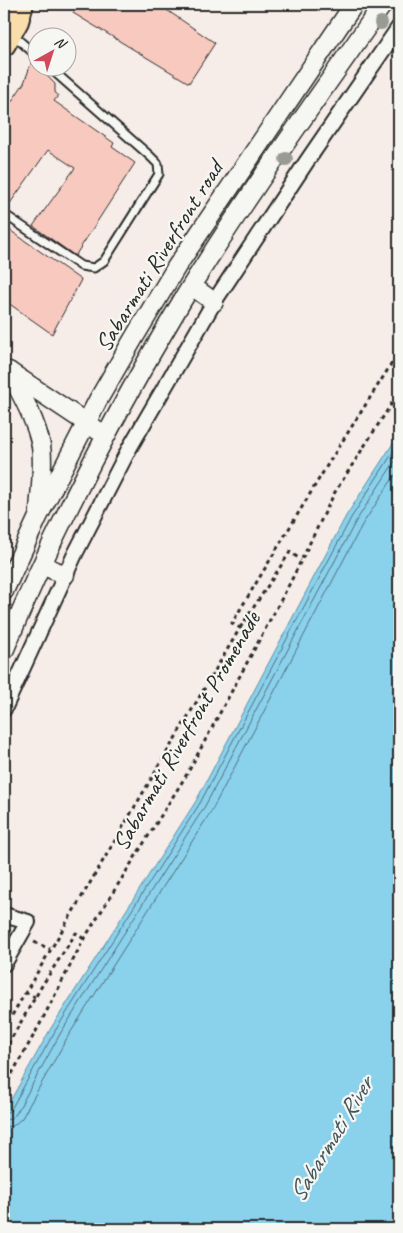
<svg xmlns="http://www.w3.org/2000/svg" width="403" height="1233" font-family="Caveat,sans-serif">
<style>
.water{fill:#8ad1ec;stroke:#648f9f}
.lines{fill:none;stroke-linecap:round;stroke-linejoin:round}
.shore{stroke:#516d78;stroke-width:1}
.building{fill:#f8c9bf;stroke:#2b2b2b}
.service-casing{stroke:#2b2b2b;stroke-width:11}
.minor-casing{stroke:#2b2b2b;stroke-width:18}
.tertiary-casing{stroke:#2b2b2b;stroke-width:21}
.primary-casing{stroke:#2b2b2b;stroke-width:26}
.path{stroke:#2b2b2b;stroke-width:3;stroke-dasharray:4 4;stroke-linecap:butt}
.service{stroke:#f6f6f2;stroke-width:7}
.minor{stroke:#f6f6f2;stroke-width:14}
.tertiary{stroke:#f6f6f2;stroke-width:18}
.primary{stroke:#faddab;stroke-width:22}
.tree{fill:#979b91}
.labels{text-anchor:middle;stroke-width:4.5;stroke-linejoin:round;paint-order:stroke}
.street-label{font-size:24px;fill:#2b2b2b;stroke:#f6f6f2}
.water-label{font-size:25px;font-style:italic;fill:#43545b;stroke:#f6f6f2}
</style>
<rect width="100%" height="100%" fill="#f6ede8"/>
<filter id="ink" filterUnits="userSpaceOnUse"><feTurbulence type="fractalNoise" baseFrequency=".02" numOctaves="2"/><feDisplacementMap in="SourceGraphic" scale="10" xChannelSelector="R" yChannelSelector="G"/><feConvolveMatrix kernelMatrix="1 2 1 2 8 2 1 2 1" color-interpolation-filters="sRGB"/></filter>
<g filter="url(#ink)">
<polygon class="water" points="399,434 399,1229 4,1229 4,1112 51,1028 196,801 346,516"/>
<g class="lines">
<g class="shore">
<polyline points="4,1113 10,1111 55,1031 200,803 351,518 399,443"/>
<polyline points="4,1120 10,1119 16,1114 60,1034 205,806 356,521 399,455"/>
<polyline points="4,1127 13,1126 22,1118 67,1038 212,810 362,525 399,469"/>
</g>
</g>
<g class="building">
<polygon points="80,4 158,4 215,43 189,83 73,13"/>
<polygon points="32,61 55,84 55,92 58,96 54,101 114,143 112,147 135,163 75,256 33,226 75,168 48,150 6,209 4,208 4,113 24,83"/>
<polygon points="4,226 81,280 52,334 4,300"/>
</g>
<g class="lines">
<g class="service-casing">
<g id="service">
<polyline points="12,34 38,57"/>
<polyline points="4,214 81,266 94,268 104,261 159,174 158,164 150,156 50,68"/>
</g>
</g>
<g class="minor-casing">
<g id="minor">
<polyline points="4,709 75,554 130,447 214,302 307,161 399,27"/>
<polyline points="4,915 28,922 4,964"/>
</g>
</g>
<g class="tertiary-casing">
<g id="tertiary">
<polyline points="192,286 214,302"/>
<path d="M9,371C21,394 36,420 41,446C44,467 40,491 39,512"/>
<polyline points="10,372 97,430"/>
<polyline points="42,565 65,575"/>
<polyline points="4,591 38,517 98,400 135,336 177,266 354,4"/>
<path d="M4,651C54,530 115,413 182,301C244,199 315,102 383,4"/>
</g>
</g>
<g class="primary-casing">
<polyline id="primary" points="4,44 17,21 22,4"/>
</g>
<g class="path">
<polyline points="240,628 290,552 301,560"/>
<polyline points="34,942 50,949"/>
<polyline points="25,992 35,997"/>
<polyline points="4,1029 240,628 232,623 328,464 399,352"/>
<polyline points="4,1051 43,984 76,933 84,939"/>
<polyline points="4,1067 13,1073"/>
<polyline points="4,1088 40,1024 84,939 187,774 290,583 335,492 399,392"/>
</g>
<use href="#service" class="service"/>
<use href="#minor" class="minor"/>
<use href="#tertiary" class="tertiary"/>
<use href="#primary" class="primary"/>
</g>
<g class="tree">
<circle cx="381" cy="23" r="7"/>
<circle cx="286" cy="159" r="7"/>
</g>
</g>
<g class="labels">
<g class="street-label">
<text transform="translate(159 256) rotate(-58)" y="8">Sabarmati Riverfront road</text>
<text transform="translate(186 731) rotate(-60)" y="8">Sabarmati Riverfront Promenade</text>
</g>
<g class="water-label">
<text transform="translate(330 1139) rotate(-59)" y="9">Sabarmati River</text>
</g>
</g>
<rect width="403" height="1233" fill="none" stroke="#f6f6f2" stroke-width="20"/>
<rect x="10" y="10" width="383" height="1213" fill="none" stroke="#2b2b2b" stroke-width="2" filter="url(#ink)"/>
<g transform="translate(52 52) rotate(39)"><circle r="24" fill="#f6f6f2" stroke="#a5a5a2"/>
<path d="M0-4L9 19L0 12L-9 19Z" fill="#d1495b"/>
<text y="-8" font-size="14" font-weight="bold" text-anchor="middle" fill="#2b2b2b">N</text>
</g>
</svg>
